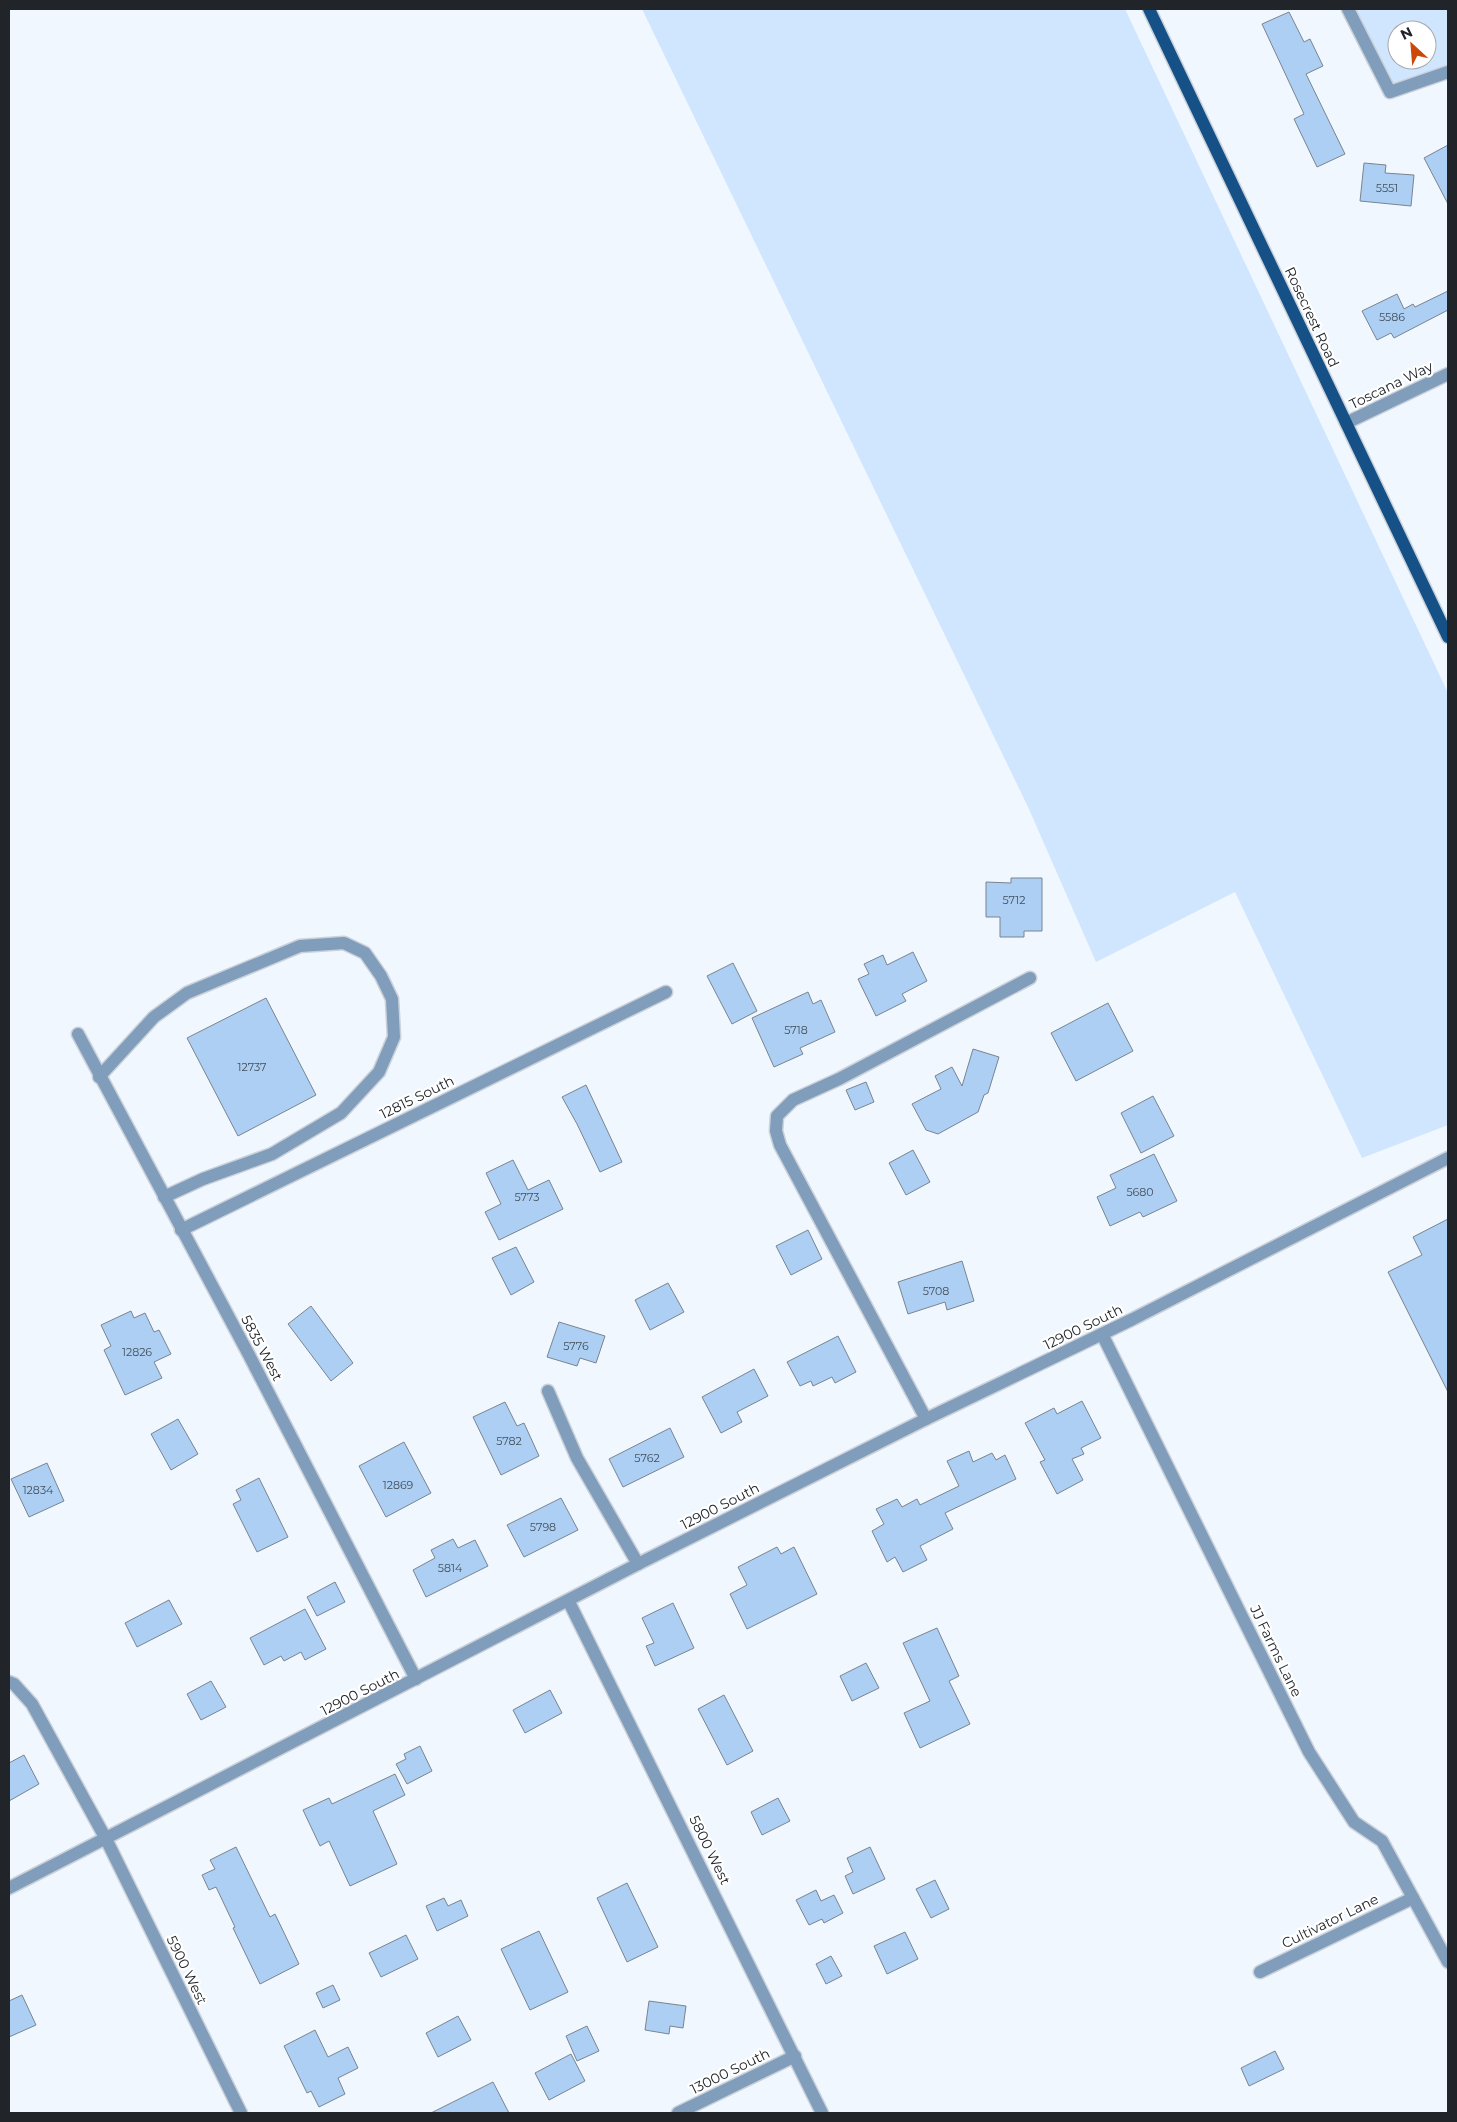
<svg xmlns="http://www.w3.org/2000/svg" width="1457" height="2122" font-family="Montserrat,sans-serif">
<style>
.green{fill:#d0e6fe;fill-rule:evenodd}
.building{fill:#accff3;stroke:#7a8490}
.lines{fill:none;stroke-linecap:round;stroke-linejoin:round}
.minor-casing{stroke:#cbd1d9;stroke-width:15}
.major-casing{stroke:#cbd1d9;stroke-width:15}
.minor{stroke:#809dbb;stroke-width:12}
.major{stroke:#155186;stroke-width:12}
.labels{text-anchor:middle;stroke-width:4.5;stroke-linejoin:round;paint-order:stroke}
.number-label{font-size:11px;fill:#44505c}
.street-label{font-size:14px;fill:#21252a;stroke:#fff}
</style>
<rect width="100%" height="100%" fill="#f0f7ff"/>
<g class="green">
<polygon points="642,9 1125,9 1448,693 1448,1125 1362,1158 1235,892 1096,962 1028,807"/>
<path d="M1348,9H1448V72L1390,92ZM1397,30H1427V60H1397Z"/>
</g>
<g class="building">
<polygon points="1289,12 1304,42 1310,39 1323,66 1306,74 1345,154 1317,167 1294,119 1304,114 1262,24"/>
<polygon points="1448,145 1448,204 1424,158"/>
<polygon points="1364,163 1386,165 1385,173 1414,175 1411,206 1360,201"/>
<polygon points="1448,291 1448,310 1394,338 1391,333 1377,340 1362,311 1397,294 1404,309 1413,304 1415,307"/>
<polygon points="1011,878 1042,878 1042,931 1024,931 1024,937 1000,937 1000,917 986,917 986,882 1011,883"/>
<polygon points="913,952 927,981 902,994 906,1001 876,1016 858,979 869,974 864,964 883,955 887,965"/>
<polygon points="733,963 757,1011 732,1024 707,976"/>
<polygon points="808,992 813,1004 821,1000 835,1032 800,1048 803,1054 774,1067 752,1018"/>
<polygon points="266,998 316,1095 238,1136 187,1038"/>
<polygon points="1108,1003 1133,1051 1076,1081 1051,1033"/>
<polygon points="973,1049 999,1057 988,1093 984,1095 978,1112 938,1134 926,1130 912,1104 941,1089 935,1076 952,1067 962,1086"/>
<polygon points="866,1082 874,1102 855,1110 846,1090"/>
<polygon points="586,1085 622,1162 600,1172 577,1124 562,1097"/>
<polygon points="1153,1096 1174,1136 1141,1153 1121,1113"/>
<polygon points="913,1150 930,1182 906,1195 889,1163"/>
<polygon points="1154,1154 1177,1201 1143,1217 1140,1212 1110,1226 1097,1197 1116,1188 1110,1175"/>
<polygon points="513,1160 528,1190 549,1180 563,1209 499,1240 485,1212 501,1204 486,1173"/>
<polygon points="1448,1219 1448,1392 1388,1272 1422,1255 1413,1237"/>
<polygon points="808,1230 822,1259 791,1275 776,1246"/>
<polygon points="516,1247 534,1282 511,1295 492,1258"/>
<polygon points="962,1261 974,1301 947,1310 945,1302 908,1314 898,1282"/>
<polygon points="668,1283 684,1312 650,1330 635,1300"/>
<polygon points="311,1306 353,1363 331,1381 288,1324"/>
<polygon points="131,1311 134,1318 145,1313 154,1332 159,1330 171,1354 154,1362 162,1378 125,1395 104,1350 111,1346 101,1325"/>
<polygon points="559,1322 605,1336 596,1363 580,1358 577,1366 547,1357"/>
<polygon points="838,1336 856,1372 835,1383 832,1377 813,1386 811,1381 800,1386 787,1362"/>
<polygon points="754,1369 768,1396 737,1412 742,1422 721,1433 702,1397"/>
<polygon points="1082,1401 1101,1438 1081,1448 1084,1454 1072,1459 1083,1480 1057,1494 1040,1462 1045,1460 1025,1423 1054,1408 1057,1414"/>
<polygon points="505,1402 517,1426 524,1423 539,1456 501,1475 473,1417"/>
<polygon points="178,1419 198,1454 171,1470 151,1434"/>
<polygon points="670,1428 684,1457 623,1487 609,1459"/>
<polygon points="404,1442 431,1493 386,1517 359,1466"/>
<polygon points="969,1451 973,1462 992,1453 996,1460 1005,1455 1016,1479 945,1513 953,1529 920,1546 927,1560 903,1572 895,1557 887,1562 872,1531 884,1524 876,1509 897,1499 902,1507 917,1499 920,1505 959,1486 947,1461"/>
<polygon points="47,1463 64,1501 29,1517 11,1479"/>
<polygon points="259,1478 288,1537 257,1552 233,1504 241,1500 236,1490"/>
<polygon points="561,1498 578,1530 524,1557 507,1525"/>
<polygon points="453,1539 458,1548 475,1540 488,1566 426,1597 413,1570 435,1558 431,1550"/>
<polygon points="777,1547 781,1554 794,1547 817,1594 747,1629 730,1594 747,1585 738,1567"/>
<polygon points="335,1582 345,1602 317,1616 307,1597"/>
<polygon points="169,1600 182,1624 137,1647 125,1623"/>
<polygon points="673,1603 694,1648 655,1666 646,1646 654,1643 642,1618"/>
<polygon points="305,1609 326,1649 305,1660 301,1652 284,1661 281,1656 264,1665 250,1638"/>
<polygon points="937,1628 959,1676 949,1681 970,1724 920,1748 904,1713 930,1701 903,1643"/>
<polygon points="866,1663 879,1688 852,1701 840,1676"/>
<polygon points="211,1681 226,1707 201,1720 187,1694"/>
<polygon points="550,1690 562,1713 525,1733 513,1710"/>
<polygon points="724,1695 753,1751 727,1765 698,1709"/>
<polygon points="420,1746 432,1771 407,1784 396,1764 406,1759 404,1754"/>
<polygon points="24,1755 39,1784 9,1801 9,1763"/>
<polygon points="395,1774 405,1795 373,1811 397,1864 350,1886 329,1841 320,1846 303,1810 329,1798 332,1804"/>
<polygon points="778,1798 790,1821 762,1835 751,1812"/>
<polygon points="236,1847 270,1917 275,1914 299,1964 260,1984 233,1928 235,1927 216,1887 209,1890 202,1875 215,1869 210,1860"/>
<polygon points="870,1847 885,1879 853,1894 845,1876 853,1872 847,1858"/>
<polygon points="935,1880 949,1909 931,1918 916,1889"/>
<polygon points="627,1883 658,1947 627,1962 597,1898"/>
<polygon points="816,1890 821,1901 834,1895 843,1913 824,1923 822,1919 809,1925 796,1900"/>
<polygon points="444,1898 448,1906 461,1900 468,1916 437,1931 426,1906"/>
<polygon points="539,1931 568,1992 530,2010 501,1949"/>
<polygon points="905,1932 918,1959 887,1974 874,1946"/>
<polygon points="406,1935 418,1959 381,1977 369,1953"/>
<polygon points="831,1956 842,1976 826,1984 816,1964"/>
<polygon points="333,1985 340,2000 323,2008 316,1993"/>
<polygon points="22,1995 36,2025 9,2037 9,2001"/>
<polygon points="649,2001 686,2006 683,2028 670,2026 669,2034 645,2030"/>
<polygon points="458,2016 471,2040 438,2057 426,2033"/>
<polygon points="587,2026 599,2051 577,2061 566,2036"/>
<polygon points="315,2030 328,2057 348,2047 358,2068 338,2078 345,2094 319,2107 311,2091 307,2093 284,2046"/>
<polygon points="1275,2051 1284,2069 1249,2086 1241,2068"/>
<polygon points="571,2054 585,2081 549,2100 535,2073"/>
<polygon points="493,2082 509,2113 431,2113"/>
</g>
<g class="lines">
<g class="minor-casing">
<g id="minor">
<polyline points="1348,9 1390,92 1448,72"/>
<polyline points="1346,423 1448,374"/>
<polyline points="78,1034 249,1355 416,1679"/>
<polyline points="99,1077 154,1017 187,993 300,946 344,943 365,953 381,976 392,999 394,1037 379,1072 341,1113 272,1154 203,1179 164,1197"/>
<polyline points="181,1230 666,992"/>
<polyline points="1102,1334 1309,1752 1354,1822 1382,1841 1448,1962"/>
<polyline points="548,1391 577,1458 638,1564"/>
<polyline points="926,1419 780,1145 776,1131 777,1116 793,1100 839,1079 1030,978"/>
<polyline points="569,1602 822,2113"/>
<polyline points="9,1682 14,1684 32,1704 106,1839 241,2113"/>
<polyline points="9,1888 638,1564 926,1419 1133,1319 1448,1158"/>
<polyline points="1260,1972 1413,1898"/>
<polyline points="678,2113 795,2056"/>
</g>
</g>
<g class="major-casing">
<polyline id="major" points="1149,9 1448,637"/>
</g>
<use href="#minor" class="minor"/>
<use href="#major" class="major"/>
</g>
<g class="labels">
<g class="number-label">
<text x="1387" y="192">5551</text>
<text x="1392" y="321">5586</text>
<text x="1014" y="904">5712</text>
<text x="796" y="1034">5718</text>
<text x="252" y="1071">12737</text>
<text x="1140" y="1196">5680</text>
<text x="527" y="1201">5773</text>
<text x="936" y="1295">5708</text>
<text x="576" y="1350">5776</text>
<text x="137" y="1356">12826</text>
<text x="509" y="1445">5782</text>
<text x="647" y="1462">5762</text>
<text x="398" y="1489">12869</text>
<text x="38" y="1494">12834</text>
<text x="543" y="1531">5798</text>
<text x="450" y="1572">5814</text>
</g>
<g class="street-label">
<text transform="translate(1312 317) rotate(65)" y="5">Rosecrest Road</text>
<text transform="translate(1391 385) rotate(-26)" y="5">Toscana Way</text>
<text transform="translate(417 1097) rotate(-26)" y="5">12815 South</text>
<text transform="translate(1083 1327) rotate(-26)" y="5">12900 South</text>
<text transform="translate(262 1348) rotate(62)" y="5">5835 West</text>
<text transform="translate(720 1506) rotate(-27)" y="5">12900 South</text>
<text transform="translate(1276 1651) rotate(64)" y="5">JJ Farms Lane</text>
<text transform="translate(360 1692) rotate(-27)" y="5">12900 South</text>
<text transform="translate(710 1850) rotate(64)" y="5">5800 West</text>
<text transform="translate(1330 1921) rotate(-26)" y="5">Cultivator Lane</text>
<text transform="translate(187 1970) rotate(64)" y="5">5900 West</text>
<text transform="translate(730 2071) rotate(-26)" y="5">13000 South</text>
</g>
</g>
<rect width="1457" height="2122" fill="none" stroke="#21252a" stroke-width="20"/>
<g transform="translate(1412 45) rotate(334)"><circle r="24" fill="#ffffff" stroke="#a6a8aa"/>
<path d="M0-4L9 19L0 12L-9 19Z" fill="#cd4708"/>
<text y="-8" font-size="14" font-weight="bold" text-anchor="middle" fill="#21252a">N</text>
</g>
</svg>
